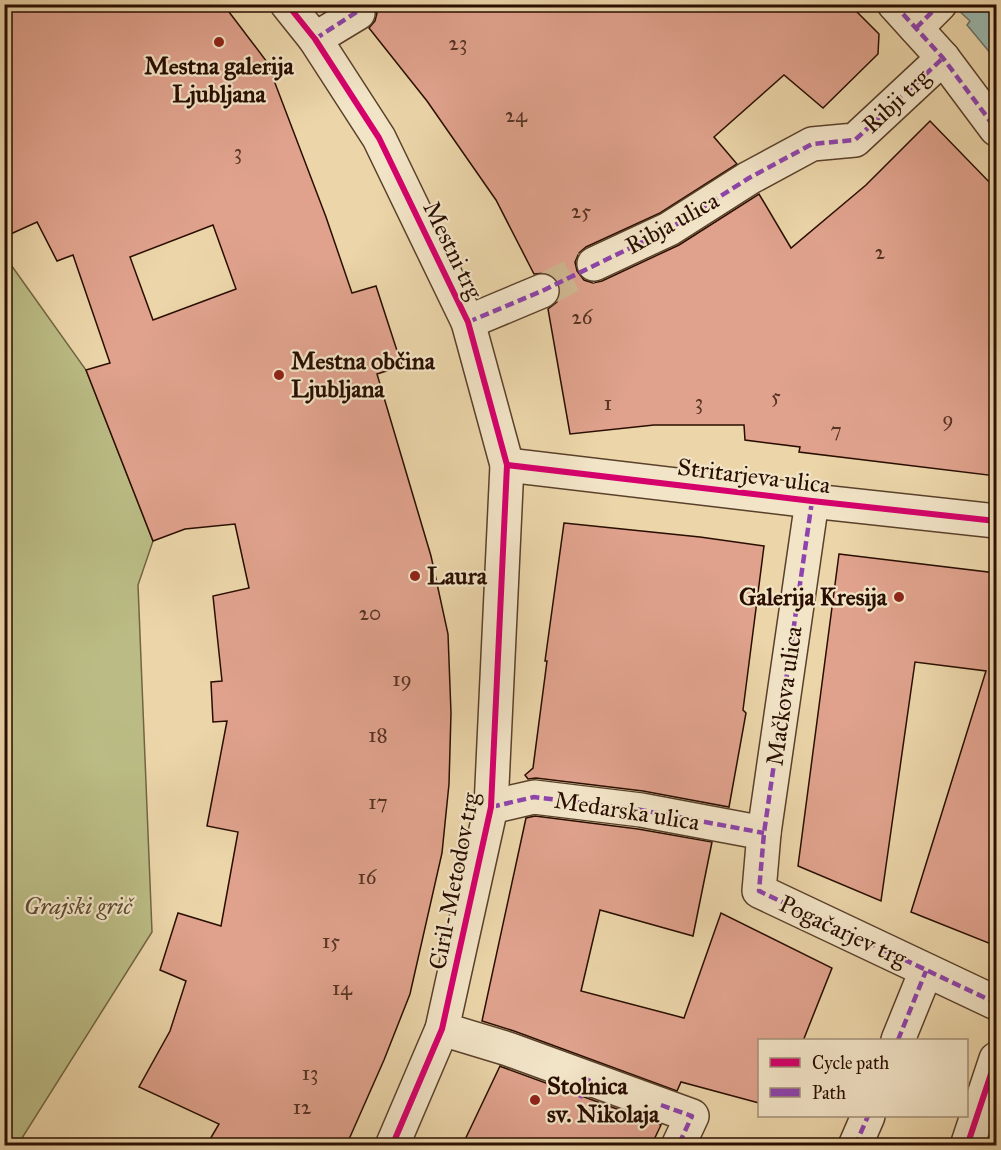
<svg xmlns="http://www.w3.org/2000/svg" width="1001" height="1150" font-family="'IM FELL Great Primer',serif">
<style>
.green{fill:#bbbc85;stroke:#726542;stroke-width:1.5}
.water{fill:#99b8ae;stroke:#6c7468;stroke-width:1.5}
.building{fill:#e0a28d;stroke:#290e00;stroke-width:1.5;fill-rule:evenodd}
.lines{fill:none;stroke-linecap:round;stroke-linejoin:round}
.minor-tunnel{stroke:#ceb790;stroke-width:33;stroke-dasharray:33 16;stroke-linecap:butt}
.minor-casing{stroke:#5a402a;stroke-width:36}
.minor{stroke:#f2e4c7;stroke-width:33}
.quiet{stroke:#8e44ad;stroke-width:4.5;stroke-dasharray:9 4.5;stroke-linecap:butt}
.cycleway-casing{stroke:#f2e4c7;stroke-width:10}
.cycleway{stroke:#d6006c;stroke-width:6}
.poi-dot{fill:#8f2418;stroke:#f2e4c7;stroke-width:2}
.labels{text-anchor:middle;stroke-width:4.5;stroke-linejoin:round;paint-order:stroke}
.number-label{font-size:21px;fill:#573323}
.poi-label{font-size:24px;font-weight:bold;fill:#290e00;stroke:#f2e4c7;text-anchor:start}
.street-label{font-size:24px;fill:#290e00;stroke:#f2e4c7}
.park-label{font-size:24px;font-style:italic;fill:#5c4b2f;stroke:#f2e4c7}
</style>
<rect width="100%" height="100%" fill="#ebd5a9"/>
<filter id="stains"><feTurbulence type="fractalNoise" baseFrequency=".00333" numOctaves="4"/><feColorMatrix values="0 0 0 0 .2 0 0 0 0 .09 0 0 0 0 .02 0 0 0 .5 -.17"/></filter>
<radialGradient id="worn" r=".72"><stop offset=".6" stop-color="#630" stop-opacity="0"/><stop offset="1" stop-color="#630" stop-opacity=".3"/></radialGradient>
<polygon class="green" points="4,255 86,370 153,541 138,585 152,932 17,1146 4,1145"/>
<polygon class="water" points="953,5 996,5 996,60 967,25 970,21"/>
<g class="building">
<path d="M4,4H223L267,62L326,217L352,293L376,286L402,366L377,374L431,556L448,634L451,713L449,784L442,853L410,994L384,1060L346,1146H206L219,1124L139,1087L170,1031L186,981L160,970L178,913L221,926L238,832L207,826L227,721L213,722L211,682L222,681L213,596L249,588L235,524L185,529L153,541L86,370L110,363L73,255L57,261L37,222L4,237ZM213,225L236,289L153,320L130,257Z"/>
<polygon points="374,4 849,4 879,34 878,54 823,108 784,75 714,137 737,164 660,213 586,247 579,253 575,262 577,271 584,280 593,283 602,281 679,245 759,194 791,248 866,185 930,121 996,189 996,476 799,452 800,447 745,440 744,425 654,425 570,434 548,309 557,302 561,293 559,283 554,276 545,273 534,274 496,200 427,101 369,28 375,21 377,13"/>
<polygon points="564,523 700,537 764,546 743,710 746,713 729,807 643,791 536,778 528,779 525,775 533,768 547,661 545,661"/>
<polygon points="839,554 996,573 996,946 911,912 986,671 915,662 881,901 798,866"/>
<polygon points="535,816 638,829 712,842 693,936 600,910 581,991 684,1018 721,913 832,968 803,1041 759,1041 759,1103 681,1082 677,1091 514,1031 482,1021 526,818"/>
<polygon points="500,1066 502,1067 661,1125 651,1146 462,1146"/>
</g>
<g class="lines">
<polyline class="minor-tunnel" points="542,291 594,264"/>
<g class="minor-casing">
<g id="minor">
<polyline points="287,4 315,39 379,138 468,322 507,465 491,807 442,1029 392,1146"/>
<polyline points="894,4 943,58 996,129"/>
<polyline points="916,28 940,4"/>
<polyline points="315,39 358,13"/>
<polyline points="594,264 669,229 749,178 812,144 855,140 943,58"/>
<polyline points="468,322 542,291"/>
<polyline points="507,465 812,501 996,521"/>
<polyline points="812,501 764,833 759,891 996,1003"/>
<polyline points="491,807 534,797 641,810 764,833"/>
<polyline points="442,1029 508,1049 692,1116 678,1146"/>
<polyline points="898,1040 926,971"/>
<polyline points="855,1146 868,1116"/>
<polyline points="967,1146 996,1059"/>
</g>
</g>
<use href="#minor" class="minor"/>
<g class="quiet">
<polyline points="894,4 943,58 996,129"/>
<polyline points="916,28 940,4"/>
<polyline points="315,39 369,4"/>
<polyline points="468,322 542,291 669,229 749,178 812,144 855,140 943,58"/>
<polyline points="812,501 764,833 759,891 996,1003"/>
<polyline points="491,807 534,797 641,810 764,833"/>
<polyline points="898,1040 926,971"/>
<polyline points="580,1098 589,1078"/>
<polyline points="661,1105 692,1116 678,1146"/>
<polyline points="855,1146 868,1116"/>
</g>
<g class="cycleway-casing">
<g id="cycleway">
<polyline points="287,4 315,39 379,138 468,322 507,465 491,807 442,1029 392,1146"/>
<polyline points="507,465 812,501 996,521"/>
<polyline points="967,1146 996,1059"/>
</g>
</g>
<use href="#cycleway" class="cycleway"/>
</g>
<g class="poi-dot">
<circle cx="219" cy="42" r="6"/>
<circle cx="279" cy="375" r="6"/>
<circle cx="415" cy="576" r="6"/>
<circle cx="899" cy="597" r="6"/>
<circle cx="535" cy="1100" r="6"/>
</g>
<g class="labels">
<g class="number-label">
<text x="458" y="50">23</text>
<text x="516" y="122">24</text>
<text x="238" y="159">3</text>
<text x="581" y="218">25</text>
<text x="880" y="259">2</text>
<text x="582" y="324">26</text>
<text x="776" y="403">5</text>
<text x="699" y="409">3</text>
<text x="608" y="410">1</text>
<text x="948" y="426">9</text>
<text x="836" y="437">7</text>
<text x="370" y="620">20</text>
<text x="402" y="686">19</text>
<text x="378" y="742">18</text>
<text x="378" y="809">17</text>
<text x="367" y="884">16</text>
<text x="331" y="948">15</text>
<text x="342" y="995">14</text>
<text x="310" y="1080">13</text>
<text x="302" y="1114">12</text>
</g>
<g class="poi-label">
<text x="219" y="74" text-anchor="middle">Mestna galerija<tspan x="219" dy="28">Ljubljana</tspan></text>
<text x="291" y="369">Mestna občina<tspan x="291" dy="28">Ljubljana</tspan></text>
<text x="427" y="584">Laura</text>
<text x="887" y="605" text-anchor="end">Galerija Kresija</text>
<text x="547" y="1094">Stolnica<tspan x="547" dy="28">sv. Nikolaja</tspan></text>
</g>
<g class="street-label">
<text transform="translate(896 101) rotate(-43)" y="8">Ribji trg</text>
<text transform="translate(672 223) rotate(-29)" y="8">Ribja ulica</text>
<text transform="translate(453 250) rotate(64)" y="8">Mestni trg</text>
<text transform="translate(754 476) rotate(7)" y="8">Stritarjeva ulica</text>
<text transform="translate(784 696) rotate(-82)" y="8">Mačkova ulica</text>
<text transform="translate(627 811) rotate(9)" y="8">Medarska ulica</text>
<text transform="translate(454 881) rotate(-79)" y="8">Ciril-Metodov trg</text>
<text transform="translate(843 931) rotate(25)" y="8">Pogačarjev trg</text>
</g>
<g class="park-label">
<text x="78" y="914">Grajski grič</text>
</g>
</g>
<rect width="1001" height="1150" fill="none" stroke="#ebd5a9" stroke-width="24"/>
<rect x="6" y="6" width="989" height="1138" fill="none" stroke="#290e00" stroke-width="3"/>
<rect x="12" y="12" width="977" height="1126" fill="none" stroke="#290e00" stroke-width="1.5"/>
<rect x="758" y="1039" width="210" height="78" fill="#f2e4c7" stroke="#a28e77" stroke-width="1.5"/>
<rect x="770" y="1058" width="30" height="9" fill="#d6006c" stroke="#a28e77" stroke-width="1.5"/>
<text x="812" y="1069" font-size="18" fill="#290e00">Cycle path</text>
<rect x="770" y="1088" width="30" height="9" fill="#8e44ad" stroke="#a28e77" stroke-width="1.5"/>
<text x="812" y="1099" font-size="18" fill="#290e00">Path</text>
<rect width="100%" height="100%" filter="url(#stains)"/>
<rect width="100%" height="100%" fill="url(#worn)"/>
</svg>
